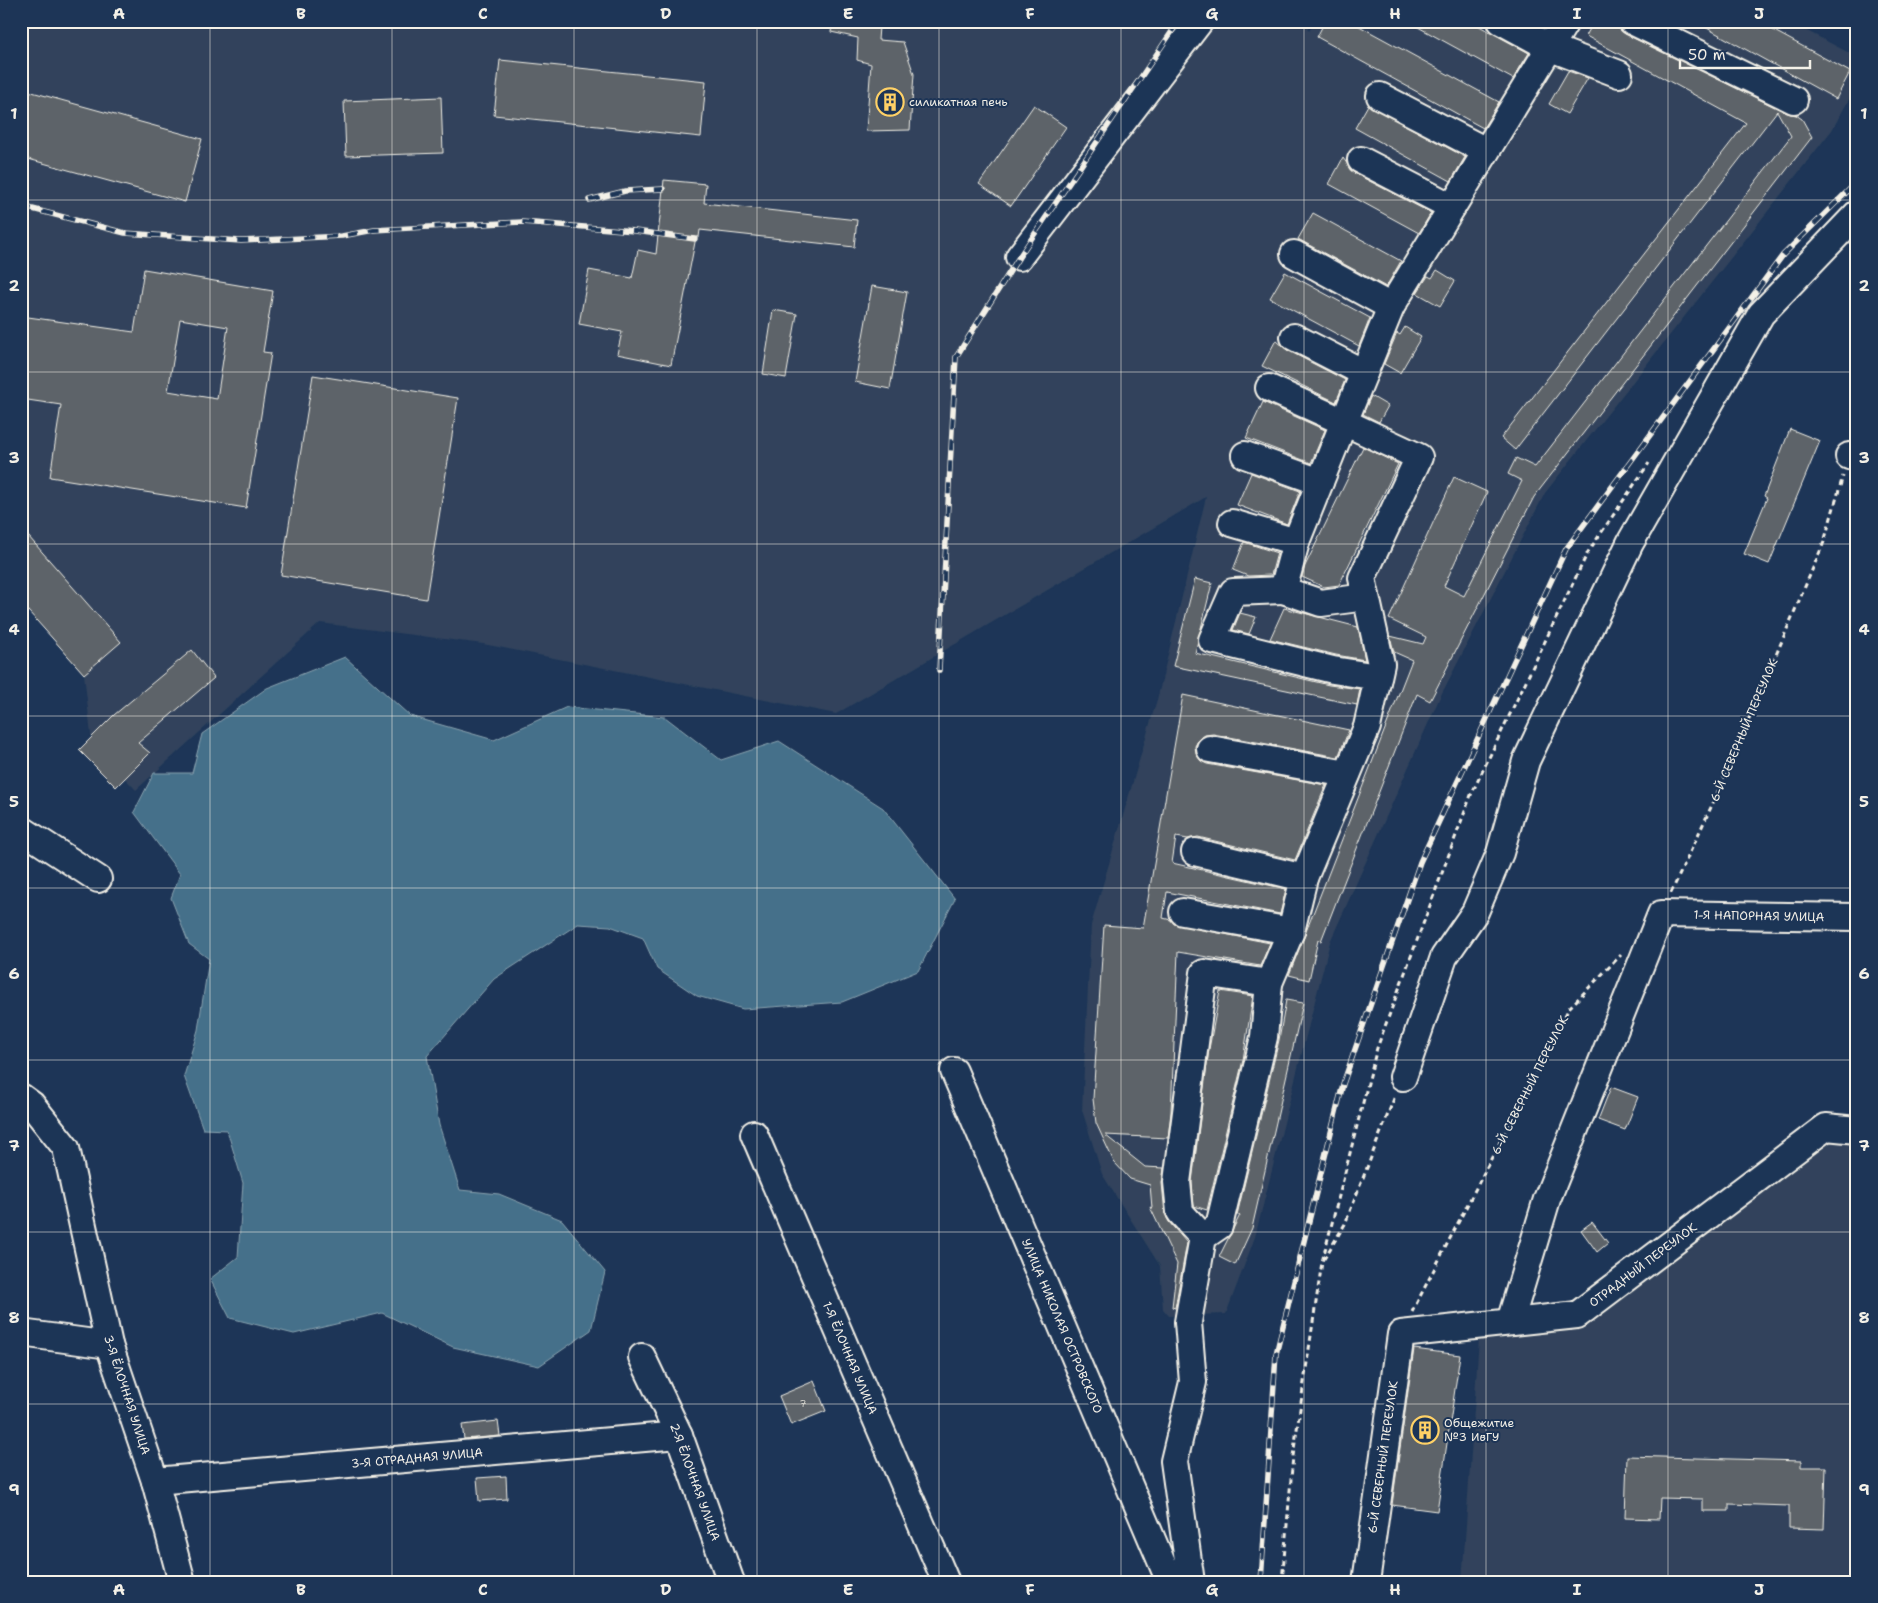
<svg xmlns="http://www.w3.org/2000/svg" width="1878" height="1603" font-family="'Shantell Sans',sans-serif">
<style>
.built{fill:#30435c}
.water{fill:#45708a;stroke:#8ba4b0}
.building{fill:#5d6469;stroke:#f4f1e8;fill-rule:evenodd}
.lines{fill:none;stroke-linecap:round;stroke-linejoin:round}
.minor-casing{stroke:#f4f1e8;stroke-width:30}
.path{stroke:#f4f1e8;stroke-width:3;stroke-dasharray:5 4;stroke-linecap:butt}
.minor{stroke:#1d3557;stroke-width:26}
.rail-casing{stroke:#f4f1e8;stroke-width:5.5}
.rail{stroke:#1d3557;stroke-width:4;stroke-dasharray:11;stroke-linecap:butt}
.grid{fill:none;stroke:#f4f1e8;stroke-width:1;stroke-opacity:0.55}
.labels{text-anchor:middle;stroke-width:4;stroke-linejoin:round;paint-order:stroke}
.number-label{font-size:10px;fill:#cecec8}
.poi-label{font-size:12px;fill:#f4f1e8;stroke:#1d3557;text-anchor:start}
.street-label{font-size:12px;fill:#f4f1e8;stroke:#1d3557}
.neatline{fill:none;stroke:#f4f1e8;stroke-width:2}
.grid-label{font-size:16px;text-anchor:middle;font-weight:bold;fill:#f4f1e8}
</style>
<rect width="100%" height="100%" fill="#1d3557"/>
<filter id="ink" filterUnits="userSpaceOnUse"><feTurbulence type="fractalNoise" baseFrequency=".02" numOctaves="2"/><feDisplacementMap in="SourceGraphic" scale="10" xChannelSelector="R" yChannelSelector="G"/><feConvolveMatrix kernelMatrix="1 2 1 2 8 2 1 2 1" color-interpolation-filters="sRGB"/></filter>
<g filter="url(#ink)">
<g class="built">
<polygon points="21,21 1313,21 1307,29 1309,31 1316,21 1788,21 1857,57 1857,85 1832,130 1545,493 1440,697 1330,942 1255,1237 1226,1314 1169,1316 1163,1309 1160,1266 1102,1174 1082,1110 1091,925 1158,696 1206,497 836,714 483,644 320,623 136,790 92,744 84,674 21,603"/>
<polygon points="1830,1142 1857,1144 1857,1582 1462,1582 1479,1338 1583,1327"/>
</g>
<polygon class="water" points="345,657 410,716 494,740 567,707 665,717 721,760 779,741 883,808 955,899 918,971 842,1002 743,1009 697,996 657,969 643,938 610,926 578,924 494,979 427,1056 439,1125 460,1190 499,1194 562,1220 605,1272 591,1330 539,1366 453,1347 382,1313 294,1334 230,1318 210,1279 238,1257 243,1183 227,1130 203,1129 184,1076 198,1030 209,959 189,944 171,898 180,874 134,812 154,773 192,773 202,734 267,688"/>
<g class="building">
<polygon points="1325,21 1350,21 1499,102 1483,128 1317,37"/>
<polygon points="1407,21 1470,21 1529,53 1513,79"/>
<polygon points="1594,21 1617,21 1619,29 1625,34 1787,113 1796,115 1802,119 1812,137 1534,497 1430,701 1417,694 1321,941 1318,940 1309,980 1289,975 1412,660 1394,652 1390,636 1423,644 1426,637 1389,619 1454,477 1487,492 1444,586 1464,596 1522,481 1508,474 1516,458 1535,467 1791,136 1777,111 1515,450 1501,438 1746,123 1586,36"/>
<polygon points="1694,21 1756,21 1850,72 1836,99"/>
<polygon points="832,26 879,27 878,40 903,42 914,74 910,130 866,131 871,64 857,60 858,38 831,32"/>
<polygon points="500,60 706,81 701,137 494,115"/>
<polygon points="1568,71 1588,78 1567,114 1549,104"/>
<polygon points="21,89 202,139 185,202 21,157"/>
<polygon points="441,97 443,153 346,156 344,101"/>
<polygon points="1034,105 1066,127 1011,206 979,184"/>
<polygon points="1368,105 1465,157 1451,181 1355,128"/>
<polygon points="1343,158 1354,173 1431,213 1419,233 1329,184"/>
<polygon points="664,180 706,184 704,203 857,220 854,247 700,230 699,237 696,237 671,365 617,354 622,332 579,324 589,270 632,278 638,250 656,254"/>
<polygon points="1313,213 1401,261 1386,287 1298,239"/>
<path d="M144,269L273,291L263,352L271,353L246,508L50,477L61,405L21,399V316L134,332ZM180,319L228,327L217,399L168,391Z"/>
<polygon points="1437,270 1455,281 1440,306 1417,293 1428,276 1432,278"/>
<polygon points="1285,272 1370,318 1359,346 1270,298"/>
<polygon points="872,286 907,292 890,389 855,382"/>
<polygon points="773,310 797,314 786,378 763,374"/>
<polygon points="1405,327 1421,337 1400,373 1384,364 1397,333 1400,335"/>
<polygon points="1276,340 1287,350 1345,380 1336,402 1262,366"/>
<polygon points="313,375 458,398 426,599 281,575"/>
<polygon points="1371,396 1388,406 1379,422 1363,414"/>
<polygon points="1263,402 1325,430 1311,463 1246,438"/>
<polygon points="1790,429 1820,441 1769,564 1744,554 1767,498 1764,496"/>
<polygon points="1363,447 1398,464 1339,585 1324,587 1302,577 1305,566"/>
<polygon points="1251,473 1300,491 1287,524 1237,505"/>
<polygon points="21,528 121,642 84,674 21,603"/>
<polygon points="1244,542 1277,553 1271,575 1248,576 1233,570"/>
<polygon points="1195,579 1212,583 1195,653 1329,685 1360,689 1357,705 1173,666"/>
<polygon points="1284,608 1358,627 1365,660 1336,655 1270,639"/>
<polygon points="1240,613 1256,617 1249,634 1233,630"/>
<polygon points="192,650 214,678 138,743 150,753 116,787 79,750 114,715"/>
<polygon points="1183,695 1349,730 1338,757 1213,734 1205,735 1199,739 1195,746 1196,754 1201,761 1207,764 1326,785 1295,860 1198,837 1188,839 1176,837 1172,863 1286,889 1280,914 1167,892 1163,918 1171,920 1174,924 1270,943 1260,966 1178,952 1171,1112 1168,1138 1105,1135 1145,1167 1164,1168 1162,1183 1165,1214 1169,1222 1187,1243 1175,1308 1172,1307 1177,1264 1150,1207 1152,1208 1150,1185 1130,1179 1114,1162 1096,1123 1093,1099 1104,925 1143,928"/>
<polygon points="1220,991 1253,996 1243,1060 1207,1210 1194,1206 1192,1182 1209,1049"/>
<polygon points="1286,1000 1303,1003 1252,1228 1235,1265 1219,1257 1240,1215 1237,1215 1279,1040"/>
<polygon points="1611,1087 1638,1097 1625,1130 1598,1120"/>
<polygon points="1592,1222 1608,1243 1597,1252 1581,1230"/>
<polygon points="1414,1349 1460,1355 1437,1511 1392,1505"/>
<polygon points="814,1381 826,1411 791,1425 779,1396"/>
<polygon points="498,1421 500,1436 464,1439 462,1425"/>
<polygon points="1627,1456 1801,1461 1801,1467 1826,1467 1824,1529 1789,1528 1789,1506 1729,1504 1729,1511 1703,1511 1703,1499 1660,1498 1659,1519 1625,1518"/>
<polygon points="506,1476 507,1499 479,1501 477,1478"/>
</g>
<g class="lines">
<g class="minor-casing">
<g id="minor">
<polyline points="1501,21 1551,48 1619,74"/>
<polyline points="1632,21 1794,100"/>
<polyline points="1380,96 1486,151"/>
<polyline points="1361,160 1452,207"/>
<polyline points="1294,254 1391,307"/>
<polyline points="1019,257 1200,21"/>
<polyline points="1294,337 1364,373"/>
<polyline points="1269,388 1344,422 1296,542 1283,590 1321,603 1366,597"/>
<polyline points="1245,455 1320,482"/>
<polyline points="1849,456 1857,457"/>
<polyline points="1232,523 1296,542"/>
<polyline points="1283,590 1233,592 1212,640 1333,670 1378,677"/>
<polyline points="1210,749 1347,774"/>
<polyline points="21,829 98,879"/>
<polyline points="1195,852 1304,878"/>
<polyline points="1183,912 1291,931"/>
<polyline points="954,1071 1170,1582"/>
<polyline points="1403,1077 1444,957 1475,912 1500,853 1526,761 1630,543 1761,314 1857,214"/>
<polyline points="21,1097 32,1105 66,1148 109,1345 155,1481 182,1582"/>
<polyline points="754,1134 946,1582"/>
<polyline points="1203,1237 1180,1212 1177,1182 1204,973 1269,983"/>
<polyline points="1510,1322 1547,1199 1661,914 1857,917"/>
<polyline points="21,1333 109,1345"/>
<polyline points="642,1357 679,1435 731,1582"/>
<polyline points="155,1481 679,1435"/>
<polyline points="1191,1582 1174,1461 1193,1382 1188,1322 1203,1237 1219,1226 1264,1037 1269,983 1291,931 1304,878 1367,727 1381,664 1362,578 1419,457 1344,422 1391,307 1566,21"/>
<polyline points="1366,1582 1401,1334 1577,1315 1826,1127 1857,1130"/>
</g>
</g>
<g class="path">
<polyline points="1671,893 1713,803 1824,542 1843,476"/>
<polyline points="1324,1259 1345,1224 1395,1096"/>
<polyline points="1412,1312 1569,1008 1621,955"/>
<polyline points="1282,1582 1293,1456 1322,1262 1377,1048 1471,795 1588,552 1649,463"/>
</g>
<use href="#minor" class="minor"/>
<g class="rail-casing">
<g id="rail">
<polyline points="589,200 625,191 663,189"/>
<polyline points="21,206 125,233 241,241 342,236 374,230 522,222 635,231 695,239"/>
<polyline points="939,670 956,357 1019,257 1179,21"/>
<polyline points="1261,1582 1276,1354 1343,1084 1420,862 1566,549 1783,255 1857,182"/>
</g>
</g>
<use href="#rail" class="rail"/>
</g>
</g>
<path class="grid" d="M210,21V1582M392,21V1582M574,21V1582M757,21V1582M939,21V1582M1121,21V1582M1304,21V1582M1486,21V1582M1668,21V1582M21,200H1857M21,372H1857M21,544H1857M21,716H1857M21,888H1857M21,1060H1857M21,1232H1857M21,1404H1857"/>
<defs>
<g id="building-ring" transform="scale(1.4375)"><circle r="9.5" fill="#1d3557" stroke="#ffd166" stroke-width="1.5"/><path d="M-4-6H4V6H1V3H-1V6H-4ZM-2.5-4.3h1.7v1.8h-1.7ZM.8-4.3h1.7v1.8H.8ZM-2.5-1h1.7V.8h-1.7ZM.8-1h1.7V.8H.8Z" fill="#ffd166"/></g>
</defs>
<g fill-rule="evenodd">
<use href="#building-ring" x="890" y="102"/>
<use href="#building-ring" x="1425" y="1430"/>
</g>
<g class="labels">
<g class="number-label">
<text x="803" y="1407">7</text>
</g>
<g class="poi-label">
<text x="909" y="106">силикатная печь</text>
<text x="1444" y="1427">Общежитие<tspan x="1444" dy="14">№3 ИвГУ</tspan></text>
</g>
<g class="street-label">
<text transform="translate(1744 730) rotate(-67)" y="4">6-Й СЕВЕРНЫЙ ПЕРЕУЛОК</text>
<text transform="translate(1759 916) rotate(1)" y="4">1-Я НАПОРНАЯ УЛИЦА</text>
<text transform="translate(1530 1085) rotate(-63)" y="4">6-Й СЕВЕРНЫЙ ПЕРЕУЛОК</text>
<text transform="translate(1643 1265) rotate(-37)" y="4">ОТРАДНЫЙ ПЕРЕУЛОК</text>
<text transform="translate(1062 1326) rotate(67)" y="4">УЛИЦА НИКОЛАЯ ОСТРОВСКОГО</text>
<text transform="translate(850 1358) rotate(67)" y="4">1-Я ЁЛОЧНАЯ УЛИЦА</text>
<text transform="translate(127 1395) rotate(72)" y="4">3-Я ЁЛОЧНАЯ УЛИЦА</text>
<text transform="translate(1383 1457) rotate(-82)" y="4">6-Й СЕВЕРНЫЙ ПЕРЕУЛОК</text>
<text transform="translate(417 1458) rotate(-5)" y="4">3-Я ОТРАДНАЯ УЛИЦА</text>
<text transform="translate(695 1482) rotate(70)" y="4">2-Я ЁЛОЧНАЯ УЛИЦА</text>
</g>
</g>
<rect width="1878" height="1603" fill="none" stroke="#1d3557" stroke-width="55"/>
<path d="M1680 60v8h130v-8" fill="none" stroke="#f4f1e8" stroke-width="2.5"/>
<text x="1688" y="60" font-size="15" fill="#f4f1e8" stroke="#1d3557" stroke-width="4" paint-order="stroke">50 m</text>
<rect x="28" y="28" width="1822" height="1548" class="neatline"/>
<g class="grid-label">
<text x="119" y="19">A</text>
<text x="301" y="19">B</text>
<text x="483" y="19">C</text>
<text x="666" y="19">D</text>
<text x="848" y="19">E</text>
<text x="1030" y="19">F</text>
<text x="1212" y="19">G</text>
<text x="1395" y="19">H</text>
<text x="1577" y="19">I</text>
<text x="1759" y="19">J</text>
<text x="14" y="119">1</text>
<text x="1864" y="119">1</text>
<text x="14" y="291">2</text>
<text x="1864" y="291">2</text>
<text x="14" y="463">3</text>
<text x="1864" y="463">3</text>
<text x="14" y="635">4</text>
<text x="1864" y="635">4</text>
<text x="14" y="807">5</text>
<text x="1864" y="807">5</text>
<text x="14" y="979">6</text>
<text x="1864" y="979">6</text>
<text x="14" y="1151">7</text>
<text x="1864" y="1151">7</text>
<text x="14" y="1323">8</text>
<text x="1864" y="1323">8</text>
<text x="14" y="1495">9</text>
<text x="1864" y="1495">9</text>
<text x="119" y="1595">A</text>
<text x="301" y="1595">B</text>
<text x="483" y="1595">C</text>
<text x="666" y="1595">D</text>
<text x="848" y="1595">E</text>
<text x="1030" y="1595">F</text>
<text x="1212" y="1595">G</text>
<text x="1395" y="1595">H</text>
<text x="1577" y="1595">I</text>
<text x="1759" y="1595">J</text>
</g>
</svg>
